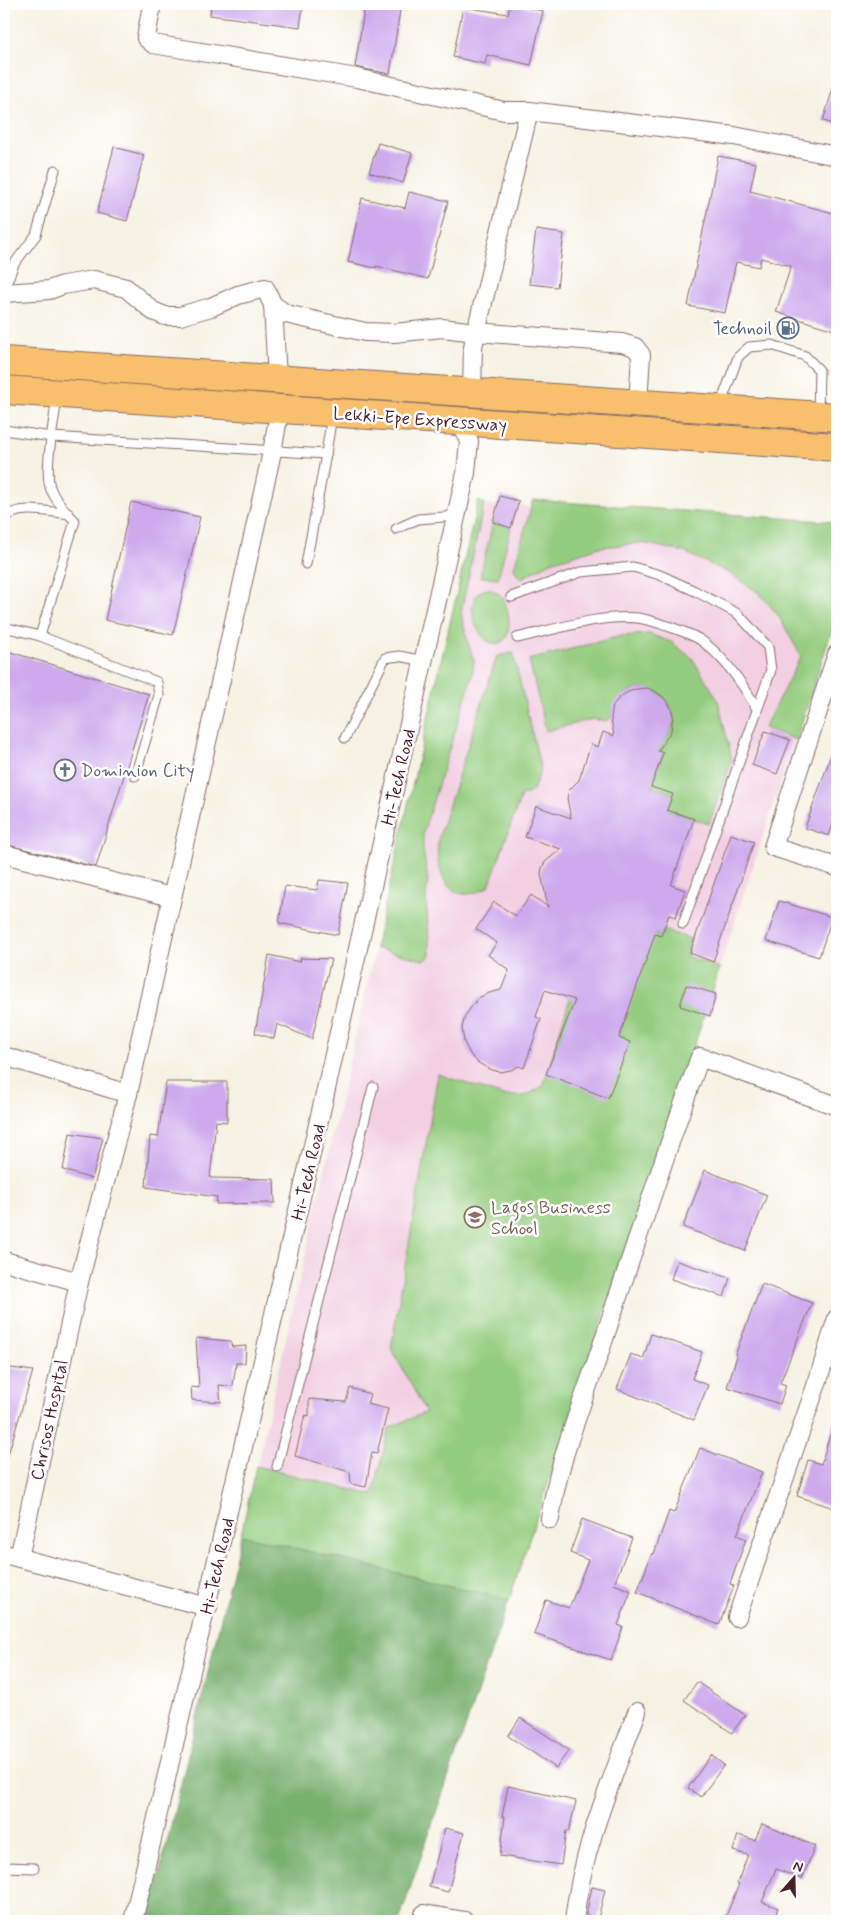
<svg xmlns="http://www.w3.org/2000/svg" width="841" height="1925" font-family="Mynerve,sans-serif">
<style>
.built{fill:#f2cfe1}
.green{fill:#95cd80;stroke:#707656}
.forest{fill:#78b06e;stroke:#61684c}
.building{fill:#ceaaed}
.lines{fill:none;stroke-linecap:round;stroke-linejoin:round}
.service-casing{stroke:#86696b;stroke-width:11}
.minor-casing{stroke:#86696b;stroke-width:20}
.trunk-casing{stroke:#86696b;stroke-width:30}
.service{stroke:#fff;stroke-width:9}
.minor{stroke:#fff;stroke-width:18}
.trunk{stroke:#f8bf6c;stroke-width:28}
.labels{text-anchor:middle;stroke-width:5;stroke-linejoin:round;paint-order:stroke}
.service-label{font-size:18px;fill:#4e5e75;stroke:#fff;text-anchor:end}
.street-label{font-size:18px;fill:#4a1f2b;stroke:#fff}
.worship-label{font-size:18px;fill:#5b616d;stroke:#fff;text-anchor:start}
.education-label{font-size:18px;fill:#785e54;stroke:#fff;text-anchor:start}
</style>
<rect width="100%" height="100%" fill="#fff"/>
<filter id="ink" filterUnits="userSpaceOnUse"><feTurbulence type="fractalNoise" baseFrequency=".02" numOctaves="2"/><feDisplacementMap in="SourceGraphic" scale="10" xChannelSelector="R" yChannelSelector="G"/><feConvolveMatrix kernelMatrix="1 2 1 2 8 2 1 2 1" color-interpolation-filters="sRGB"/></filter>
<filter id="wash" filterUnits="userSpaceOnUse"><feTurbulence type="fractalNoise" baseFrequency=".0096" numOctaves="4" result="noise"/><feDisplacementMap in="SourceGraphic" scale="20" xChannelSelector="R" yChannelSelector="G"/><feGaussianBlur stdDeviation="1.12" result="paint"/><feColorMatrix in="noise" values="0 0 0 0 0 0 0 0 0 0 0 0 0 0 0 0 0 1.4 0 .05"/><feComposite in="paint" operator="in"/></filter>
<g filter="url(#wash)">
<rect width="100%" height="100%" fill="#f6f2e3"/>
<polygon class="built" points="501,496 519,501 518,504 530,508 533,500 837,522 837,614 509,1600 241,1535 478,501 497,506"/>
<g class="green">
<polygon points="533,500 837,522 837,614 796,740 764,728 801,656 778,615 759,593 729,573 684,552 642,543 600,547 551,562 520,579 514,568"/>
<polygon points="478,501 484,503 461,612 467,640 474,661 472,677 423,833 423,850 428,880 426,897 430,955 427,959 423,960 375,948"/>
<polygon points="493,522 511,528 498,578 480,577"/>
<path d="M489,589C494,591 499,593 502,597C509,606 513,633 503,641C481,657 454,592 489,589Z"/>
<path d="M649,634L671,642L692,658L718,700L732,760L709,824L667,810L672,794L651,787L663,754L658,751C661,741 671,736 673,725C679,687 621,670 611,718L606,721L593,719L546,731L529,660L621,636Z"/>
<path d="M513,653L541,770L532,792L521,796L489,886C449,912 432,870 439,836L497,656Z"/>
<polygon points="663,930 691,939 686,956 720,968 509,1600 241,1535 256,1466 373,1495 389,1428 426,1412 391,1348 438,1074 503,1096 525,1096 543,1086 570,998 655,934 662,936"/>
</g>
<polygon class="forest" points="241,1535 509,1600 399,1921 148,1921"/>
<g id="blocks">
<g class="building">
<polygon points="211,4 303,4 300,27 210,15"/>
<polygon points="365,4 401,4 390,74 355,67"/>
<polygon points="510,4 543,11 531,65 487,55 485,64 453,57 463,7 508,14"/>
<polygon points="834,85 837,86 837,125 823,121"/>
<polygon points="378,143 412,153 403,183 369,172"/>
<polygon points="114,147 144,155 127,221 97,213"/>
<polygon points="718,156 756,163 750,191 837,214 837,331 776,312 791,266 761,258 759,267 736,262 725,313 688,306"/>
<polygon points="409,192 448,201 428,279 376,266 376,268 348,262 362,198 405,208"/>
<polygon points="536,230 564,234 557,287 529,284"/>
<polygon points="500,496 519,501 511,528 493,522"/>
<polygon points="131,502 200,517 173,635 105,620"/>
<polygon points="4,650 149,694 96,867 4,844"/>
<polygon points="647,688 655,691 663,697 669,704 673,714 671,731 658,751 663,753 651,787 673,794 667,810 694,819 671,885 685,890 676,917 669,915 661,936 655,934 619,1038 630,1042 608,1098 546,1074 575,1000 545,990 536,1017 541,1019 524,1068 519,1066 511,1070 500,1072 489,1069 477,1062 470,1054 464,1042 462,1028 465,1016 478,998 489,993 501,990 509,970 488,955 497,943 476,929 494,902 516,916 531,895 548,907 541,874 542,868 545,862 561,849 525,837 536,806 571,818 567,798 569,790 579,780 591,744 598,747 603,732 614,736 611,718 613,705 620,697 628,692 637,689"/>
<polygon points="765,731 790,740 777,774 752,765"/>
<polygon points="835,744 837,745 837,811 829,836 805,828"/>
<polygon points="731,834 754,842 713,962 690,953"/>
<polygon points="319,880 348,883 338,935 279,923 285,886 317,890"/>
<polygon points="779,901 832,917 819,957 766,941"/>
<polygon points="269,955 300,962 301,958 331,959 312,1039 277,1024 274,1039 255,1033"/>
<polygon points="686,985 716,994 710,1016 680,1006"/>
<polygon points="166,1082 227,1082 227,1122 216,1121 210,1178 274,1179 275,1203 216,1204 217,1197 146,1187 150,1136 158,1137"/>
<polygon points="70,1133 103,1138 92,1179 63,1170"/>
<polygon points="705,1170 767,1195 745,1251 683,1227"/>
<polygon points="677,1261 730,1278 724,1297 671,1279"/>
<polygon points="762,1284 812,1303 780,1383 786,1385 780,1404 727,1387 737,1356 735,1355"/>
<polygon points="651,1334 702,1352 692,1379 708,1385 694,1420 617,1389 631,1354 643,1359"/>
<polygon points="196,1338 230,1341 232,1347 246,1346 245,1363 236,1363 233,1386 219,1385 221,1402 192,1400 191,1387 199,1388"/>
<polygon points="4,1367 33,1371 7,1458 4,1458"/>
<polygon points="350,1388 370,1394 367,1404 388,1409 377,1453 372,1452 366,1487 351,1484 350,1472 295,1456 305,1415 309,1416 309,1399 346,1402"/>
<polygon points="834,1422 837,1423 837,1509 797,1496 808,1460 821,1464"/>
<polygon points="700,1448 762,1472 737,1535 746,1539 730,1584 734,1586 719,1625 637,1592 652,1553 654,1554 669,1511 674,1513"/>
<polygon points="582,1519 632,1538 614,1584 631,1591 618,1625 623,1627 611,1660 534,1634 546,1600 569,1608 588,1560 570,1553"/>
<polygon points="697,1682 745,1715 732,1733 684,1700"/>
<polygon points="520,1718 569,1750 556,1768 508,1736"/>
<polygon points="711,1755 724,1765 701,1797 688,1788"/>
<polygon points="508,1786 576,1801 569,1831 566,1831 561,1865 500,1856 505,1817 502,1817"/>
<polygon points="762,1824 815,1846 802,1879 776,1869 762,1902 778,1908 773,1921 739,1921 726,1916 739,1884 737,1883 748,1855 733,1851 738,1835 755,1840"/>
<polygon points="445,1828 464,1833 448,1892 429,1887"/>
<polygon points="592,1887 605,1890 598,1918 586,1915"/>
</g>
</g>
</g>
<g filter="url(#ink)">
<use href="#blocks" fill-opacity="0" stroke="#86696b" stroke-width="1"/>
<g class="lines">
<g class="service-casing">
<g id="service">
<polyline points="4,290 14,264 36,235 55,170"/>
<polyline points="720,406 738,357 749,347 772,345 805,356 819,370 818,414"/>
<polyline points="4,430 52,437 326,454 332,415"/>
<path d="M4,518C20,504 49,512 69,514"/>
<polyline points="396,529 418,519 457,516"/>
<polyline points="306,564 326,454"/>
<polyline points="511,597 581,572 633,567 660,575 695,591 738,614 768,647 771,670 683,924"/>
<path d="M4,627L40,636L75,521C67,512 56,502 51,490C43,472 55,418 57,396"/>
<polyline points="40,636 157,682 159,695 135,776"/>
<path d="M517,638C554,630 600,614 638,618C652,620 691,633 702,641C725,658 743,684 757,709"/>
<polyline points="345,738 385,658 399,656 424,661"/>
<polyline points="277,1467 373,1087"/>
<polyline points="4,1867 34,1868"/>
</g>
</g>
<g class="minor-casing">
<g id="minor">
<polyline points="529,111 734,136 837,156"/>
<polyline points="4,293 49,290 63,285 94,280 126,288 153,311 165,316 180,316 211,307 238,295 265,288 273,305 286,314 365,332 394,333 442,328 476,332 529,111 504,111 357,78 153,44 146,38 152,4"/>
<polyline points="273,305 277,379"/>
<polyline points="472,392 473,347 476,332 622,343 635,347 641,355 638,403"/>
<polyline points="837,654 773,847 837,867"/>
<polyline points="4,854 171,897"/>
<polyline points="4,1056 128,1094"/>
<polyline points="4,1261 79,1282 128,1094 272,452 280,408"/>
<path d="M550,1519C558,1459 583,1403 602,1345C634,1248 666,1152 700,1057L837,1106"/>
<polyline points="4,1554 208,1607"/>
<polyline points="19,1558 79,1282"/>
<polyline points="737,1617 819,1377 837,1318"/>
<polyline points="424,1914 465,1921"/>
<path d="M133,1921C248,1439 356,956 466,473L469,441L460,422"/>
<path d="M574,1921C582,1848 612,1780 637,1712"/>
</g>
</g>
<g class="trunk-casing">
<g id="trunk">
<polyline points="4,361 837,417"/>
<polyline points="4,390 837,447"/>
</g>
</g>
<use href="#service" class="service"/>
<use href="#minor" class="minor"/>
<use href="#trunk" class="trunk"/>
</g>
</g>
<defs>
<g id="fuel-ring" transform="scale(1.125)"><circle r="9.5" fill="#fff" stroke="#5c6f8a" stroke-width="1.5"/><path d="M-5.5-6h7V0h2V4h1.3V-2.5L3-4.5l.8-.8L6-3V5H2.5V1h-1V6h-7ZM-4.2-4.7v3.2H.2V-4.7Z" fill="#5c6f8a"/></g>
<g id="church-ring" transform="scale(1.125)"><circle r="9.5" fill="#fff" stroke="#6b7280" stroke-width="1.5"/><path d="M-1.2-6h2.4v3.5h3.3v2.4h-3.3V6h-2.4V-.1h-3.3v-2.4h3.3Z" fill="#6b7280"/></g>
<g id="university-ring" transform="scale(1.125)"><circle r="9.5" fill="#fff" stroke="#8d6e63" stroke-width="1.5"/><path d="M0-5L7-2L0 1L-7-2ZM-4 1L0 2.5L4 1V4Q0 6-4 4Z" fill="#8d6e63"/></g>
</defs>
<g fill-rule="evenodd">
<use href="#fuel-ring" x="788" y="328"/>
<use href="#church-ring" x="65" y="770"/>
<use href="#university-ring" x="475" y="1217"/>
</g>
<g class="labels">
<g class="service-label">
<text x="772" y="334">Technoil</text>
</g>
<g class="street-label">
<text transform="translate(420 419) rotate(4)" y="6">Lekki-Epe Expressway</text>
<text transform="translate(398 777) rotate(-77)" y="6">Hi-Tech Road</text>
<text transform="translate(308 1172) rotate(-77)" y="6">Hi-Tech Road</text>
<text transform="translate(49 1420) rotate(-78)" y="6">Chrisos Hospital</text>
<text transform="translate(217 1566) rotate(-77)" y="6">Hi-Tech Road</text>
</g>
<g class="worship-label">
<text x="81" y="776">Dominion City</text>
</g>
<g class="education-label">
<text x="491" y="1213">Lagos Business<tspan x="491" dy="21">School</tspan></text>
</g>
</g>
<rect width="841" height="1925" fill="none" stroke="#fff" stroke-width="20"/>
<g transform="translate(794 1878) rotate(20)" stroke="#ffffff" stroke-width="4" paint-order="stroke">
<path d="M0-4L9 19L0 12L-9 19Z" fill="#4a1f2b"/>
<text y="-8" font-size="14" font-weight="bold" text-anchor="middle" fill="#4a1f2b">N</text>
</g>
</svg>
